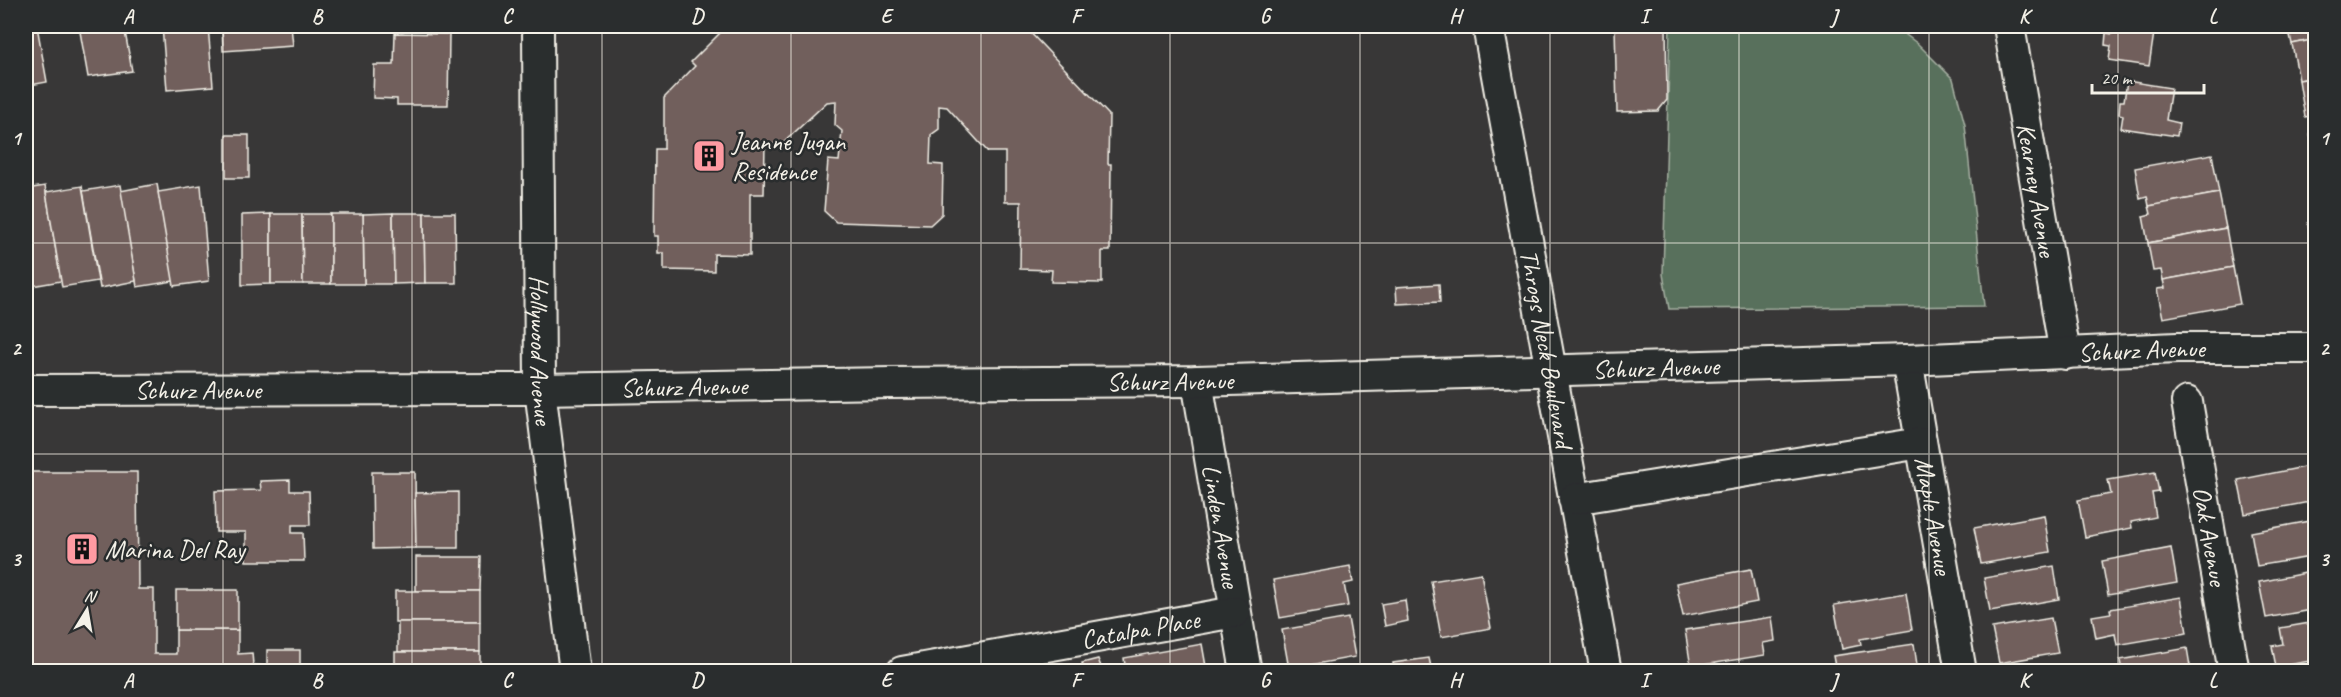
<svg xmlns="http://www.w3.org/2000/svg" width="2341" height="697" font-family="Caveat,sans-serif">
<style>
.garden{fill:#58705c;stroke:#a6b0a2;stroke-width:1.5}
.building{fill:#715e5c;stroke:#f4f1e8;stroke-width:1.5}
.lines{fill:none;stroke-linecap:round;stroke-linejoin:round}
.street-casing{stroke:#f4f1e8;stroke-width:34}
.street{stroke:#2a2d2e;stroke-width:30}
.grid{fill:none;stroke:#f4f1e8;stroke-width:1.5;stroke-opacity:0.55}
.labels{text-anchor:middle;stroke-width:5;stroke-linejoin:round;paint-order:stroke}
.poi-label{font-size:26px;fill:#f4f1e8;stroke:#2a2d2e;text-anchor:start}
.street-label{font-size:26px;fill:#f4f1e8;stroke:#2a2d2e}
.neatline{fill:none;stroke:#f4f1e8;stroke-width:2}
.grid-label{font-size:20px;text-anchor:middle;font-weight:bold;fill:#f4f1e8}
</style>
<rect width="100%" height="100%" fill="#383737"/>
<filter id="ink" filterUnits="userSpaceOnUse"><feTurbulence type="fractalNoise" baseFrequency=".0167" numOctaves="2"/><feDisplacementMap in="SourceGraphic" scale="12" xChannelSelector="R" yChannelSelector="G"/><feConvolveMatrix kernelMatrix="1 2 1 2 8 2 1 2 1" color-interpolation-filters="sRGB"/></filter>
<g filter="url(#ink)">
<polygon class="garden" points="1670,26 1894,26 1918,44 1953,79 1965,125 1984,306 1669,309 1663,274"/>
<g class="building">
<polygon points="26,26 37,26 47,82 30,85 33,99 26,100"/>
<polygon points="79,26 124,26 132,71 88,77"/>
<polygon points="162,26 208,26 213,86 167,90"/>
<polygon points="222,26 291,26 293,46 223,51"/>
<polygon points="727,26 1024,26 1109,115 1108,164 1111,164 1110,251 1102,251 1102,283 1051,282 1052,270 1020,269 1021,202 1005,202 1005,152 988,152 947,107 939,106 939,129 931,135 930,164 943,165 942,214 930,225 836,222 824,211 828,160 839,161 842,131 835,125 836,101 827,102 782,144 765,144 764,194 750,194 750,255 714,254 714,271 664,270 664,253 658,253 658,236 654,236 655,149 664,149 664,98 695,66 691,62"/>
<polygon points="1615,26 1666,26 1667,100 1658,111 1617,112"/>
<polygon points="2113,26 2155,26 2149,66 2109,60 2111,46 2105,45 2106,33 2112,34"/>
<polygon points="2288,26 2316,26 2316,39 2292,44"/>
<polygon points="395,33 449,34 448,105 397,105 397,99 373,98 374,65 394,65"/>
<polygon points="2316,39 2316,77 2299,80 2292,44"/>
<polygon points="2316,77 2316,115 2305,117 2299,80"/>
<polygon points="2127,81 2171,88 2166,120 2179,123 2177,136 2121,128 2123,115 2119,114 2120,101 2124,101"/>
<polygon points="2316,133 2316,168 2310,134"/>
<rect x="226" y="135" width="23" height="43"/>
<polygon points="2212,154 2219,193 2149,206 2147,196 2140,198 2135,168"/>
<polygon points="2316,176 2316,191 2310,192 2308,178"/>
<polygon points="157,184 174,281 137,287 120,191"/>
<polygon points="120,185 136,281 100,288 83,191"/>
<polygon points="201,185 209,281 174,286 158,192"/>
<polygon points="45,186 61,281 26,287 26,189"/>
<polygon points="82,186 98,281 62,287 46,192"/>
<polygon points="2219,193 2226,228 2148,243 2143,216 2151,214 2149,206"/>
<polygon points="393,213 394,284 364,284 363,214"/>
<polygon points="393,213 424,213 425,283 394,284"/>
<polygon points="424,213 455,213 456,283 425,283"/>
<polygon points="271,214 271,284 242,285 242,215"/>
<polygon points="271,214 302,214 303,284 271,284"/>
<polygon points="302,214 331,214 331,284 303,284"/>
<polygon points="331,214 363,214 364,284 331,284"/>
<polygon points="2316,221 2316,241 2311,242 2308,223"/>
<polygon points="2226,228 2233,267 2163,280 2161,270 2153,271 2148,243"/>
<polygon points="2233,267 2240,304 2163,318 2157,289 2165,288 2163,280"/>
<polygon points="1439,284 1440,302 1397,304 1396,287"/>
<polygon points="2309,466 2315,501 2245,514 2238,480"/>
<polygon points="26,472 137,472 138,589 154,589 154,654 176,654 176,630 238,630 238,654 252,653 253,665 267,666 267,650 300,650 300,672 81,672 81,666 26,666"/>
<polygon points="372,472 415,472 416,548 373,549"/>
<polygon points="2155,472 2159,492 2152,493 2156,517 2131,522 2132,528 2085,537 2078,500 2111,494 2108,480"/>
<polygon points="290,480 290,491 309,491 310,525 292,525 292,533 303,533 304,561 246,561 246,532 216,532 215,491 261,490 260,481"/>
<polygon points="458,492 458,548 416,548 415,493"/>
<polygon points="2044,515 2050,552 1981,564 1974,528"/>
<polygon points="2316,520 2316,556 2257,566 2251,532"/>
<polygon points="2171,548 2177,583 2108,595 2102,561"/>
<polygon points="416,557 481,557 480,591 416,591"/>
<polygon points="1350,566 1353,582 1344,584 1348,606 1280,618 1273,580"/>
<polygon points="2054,566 2059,599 1990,611 1984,578"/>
<polygon points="1751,569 1757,602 1683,616 1676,583"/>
<polygon points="2316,571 2316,609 2266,618 2259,582"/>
<polygon points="1481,573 1491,628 1441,637 1431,581"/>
<rect x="176" y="590" width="62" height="40"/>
<rect x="395" y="591" width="85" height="31"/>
<polygon points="1906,593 1912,630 1860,639 1861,645 1842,649 1834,605"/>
<polygon points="2181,597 2187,633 2117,645 2115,634 2096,638 2092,616 2111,613 2110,609"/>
<polygon points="1405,600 1408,621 1385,626 1381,604"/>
<polygon points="1772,617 1775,641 1763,643 1765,655 1691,667 1685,630"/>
<polygon points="1348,618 1355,657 1289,669 1282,630"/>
<polygon points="2051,618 2058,653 1999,663 1992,628"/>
<rect x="398" y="622" width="82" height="30"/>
<polygon points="2316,622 2316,660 2276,667 2272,646 2283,644 2280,628"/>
<polygon points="1202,644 1207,672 1126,672 1124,658"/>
<polygon points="1914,644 1918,672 1836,672 1833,656"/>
<polygon points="2187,648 2191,672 2122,672 2120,660"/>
<rect x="395" y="652" width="85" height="20"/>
<polygon points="1429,658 1432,672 1394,672 1393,663"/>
<polygon points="1098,659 1103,672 1065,672 1083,668 1082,663"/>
<polygon points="1368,667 1369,672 1341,672"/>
</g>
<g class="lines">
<g class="street-casing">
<g id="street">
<path id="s1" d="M538,26L540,389L575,672"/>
<path id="s2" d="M1488,26L1606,672"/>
<path id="s3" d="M2009,26L2065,354"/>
<path id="s4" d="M1907,360L1961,672"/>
<path id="s5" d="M1197,381L1246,672"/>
<path id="s6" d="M26,390L540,389L891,383L1197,381L1907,360L2177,348H2316"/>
<path id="s7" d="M2187,402L2234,672"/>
<polyline points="1574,499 1921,443"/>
<path id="s8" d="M902,672L1235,612"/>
</g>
</g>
<use href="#street" class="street"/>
</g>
</g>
<path class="grid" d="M223,26V672M412,26V672M602,26V672M791,26V672M981,26V672M1170,26V672M1360,26V672M1550,26V672M1739,26V672M1929,26V672M2118,26V672M26,243H2316M26,454H2316"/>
<defs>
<g id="building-square" transform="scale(1.725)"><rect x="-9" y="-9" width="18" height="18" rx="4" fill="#ff9aa2" stroke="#2a2d2e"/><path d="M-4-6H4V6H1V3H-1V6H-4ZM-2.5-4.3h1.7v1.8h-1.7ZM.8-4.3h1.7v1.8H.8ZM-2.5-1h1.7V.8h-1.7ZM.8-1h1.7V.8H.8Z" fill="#111"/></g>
</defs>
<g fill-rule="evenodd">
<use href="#building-square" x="709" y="156"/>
<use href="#building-square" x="82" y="549"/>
</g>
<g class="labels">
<g class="poi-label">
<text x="732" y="150">Jeanne Jugan<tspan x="732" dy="30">Residence</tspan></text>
<text x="105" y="558">Marina Del Ray</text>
</g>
<g class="street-label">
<text dy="9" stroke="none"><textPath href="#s3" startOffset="166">Kearney Avenue</textPath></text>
<text dy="9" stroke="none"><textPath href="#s1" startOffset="324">Hollywood Avenue</textPath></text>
<text dy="9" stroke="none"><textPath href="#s2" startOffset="328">Throgs Neck Boulevard</textPath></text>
<text dy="9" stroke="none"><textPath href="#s6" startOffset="2116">Schurz Avenue</textPath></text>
<text dy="9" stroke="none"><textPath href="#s6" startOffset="1630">Schurz Avenue</textPath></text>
<text dy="9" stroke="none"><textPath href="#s6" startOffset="1144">Schurz Avenue</textPath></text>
<text dy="9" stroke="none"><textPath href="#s6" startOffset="658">Schurz Avenue</textPath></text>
<text dy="9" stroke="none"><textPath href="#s6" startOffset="172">Schurz Avenue</textPath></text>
<text dy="9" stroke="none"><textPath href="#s4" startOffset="158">Maple Avenue</textPath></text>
<text dy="9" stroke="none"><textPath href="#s5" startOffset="147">Linden Avenue</textPath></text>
<text dy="9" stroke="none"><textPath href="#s7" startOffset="136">Oak Avenue</textPath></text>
<text dy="9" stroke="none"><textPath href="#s8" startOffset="242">Catalpa Place</textPath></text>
</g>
</g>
<rect width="2341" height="697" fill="none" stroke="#2a2d2e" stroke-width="66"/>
<g transform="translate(87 610) rotate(11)" stroke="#2a2d2e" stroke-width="4.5" paint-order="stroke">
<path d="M0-4.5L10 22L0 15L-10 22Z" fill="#f4f1e8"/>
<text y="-9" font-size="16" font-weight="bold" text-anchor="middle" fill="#f4f1e8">N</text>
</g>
<path d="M2092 84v9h112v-9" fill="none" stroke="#f4f1e8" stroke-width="3"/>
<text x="2101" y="84" font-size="18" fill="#f4f1e8" stroke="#2a2d2e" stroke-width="4.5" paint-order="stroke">20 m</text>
<rect x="33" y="33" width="2275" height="631" class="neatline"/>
<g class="grid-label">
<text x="128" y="23">A</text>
<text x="317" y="23">B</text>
<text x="507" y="23">C</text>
<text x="697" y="23">D</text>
<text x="886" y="23">E</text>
<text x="1076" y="23">F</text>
<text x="1265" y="23">G</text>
<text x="1455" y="23">H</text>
<text x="1644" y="23">I</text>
<text x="1834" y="23">J</text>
<text x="2024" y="23">K</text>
<text x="2213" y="23">L</text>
<text x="16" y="145">1</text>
<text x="2324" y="145">1</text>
<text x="16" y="355">2</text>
<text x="2324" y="355">2</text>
<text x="16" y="566">3</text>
<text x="2324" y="566">3</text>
<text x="128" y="687">A</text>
<text x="317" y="687">B</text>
<text x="507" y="687">C</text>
<text x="697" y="687">D</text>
<text x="886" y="687">E</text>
<text x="1076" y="687">F</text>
<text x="1265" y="687">G</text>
<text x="1455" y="687">H</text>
<text x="1644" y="687">I</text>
<text x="1834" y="687">J</text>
<text x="2024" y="687">K</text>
<text x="2213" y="687">L</text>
</g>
</svg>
